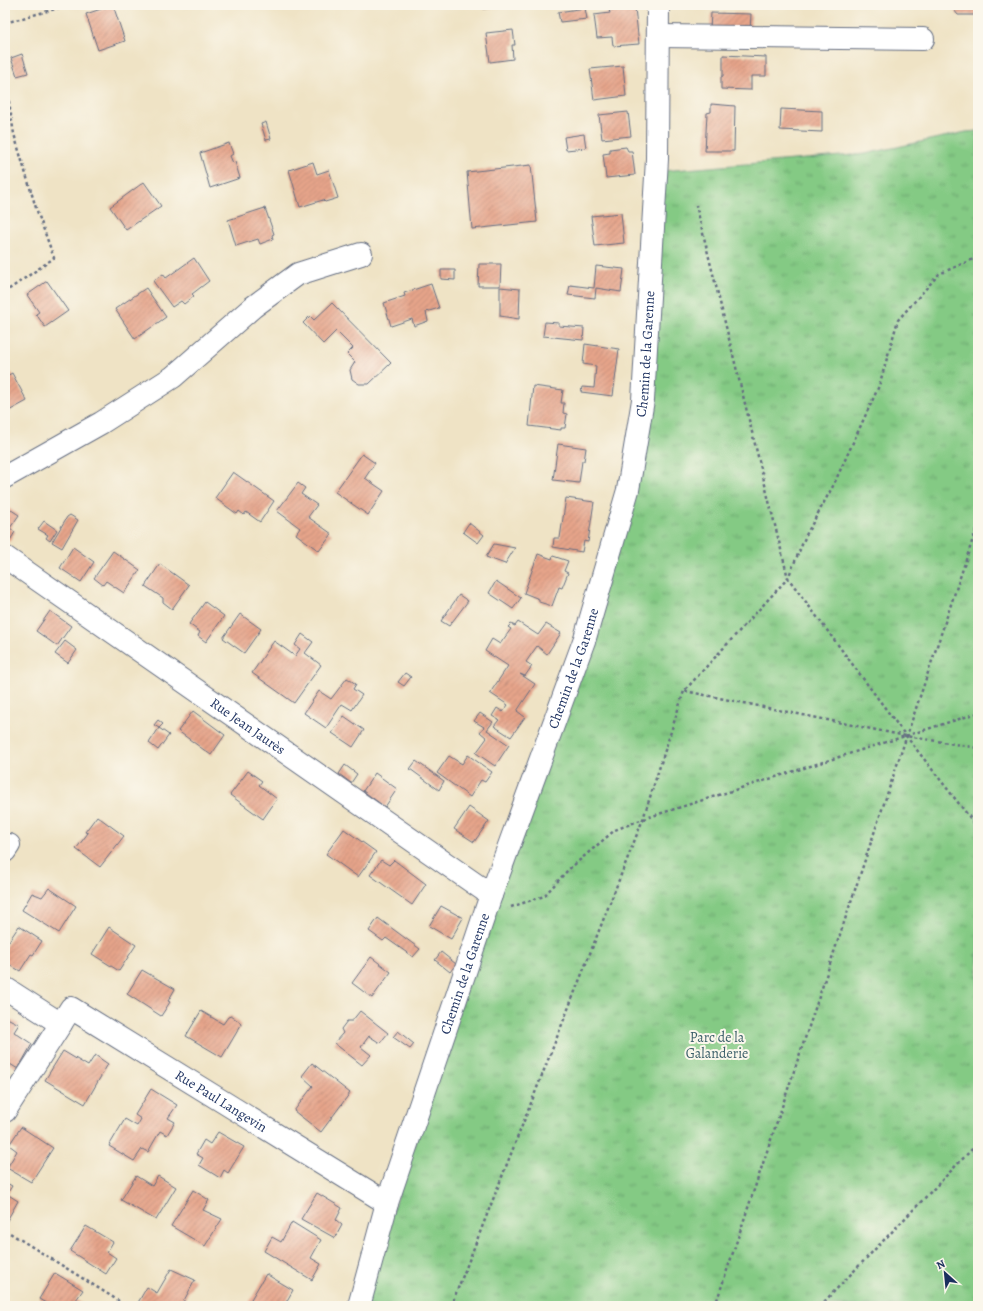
<svg xmlns="http://www.w3.org/2000/svg" width="983" height="1311" font-family="Alegreya,serif">
<style>
.park{fill:url(#park-tufts);stroke:#507c71}
.building{fill:url(#building-hatch)}
.lines{fill:none;stroke-linecap:round;stroke-linejoin:round}
.minor-casing{stroke:#656e82;stroke-width:24}
.path{stroke:#656e82;stroke-width:2.5;stroke-dasharray:3 3;stroke-linecap:butt}
.minor{stroke:#fff;stroke-width:22}
.labels{text-anchor:middle;stroke-width:4;stroke-linejoin:round;paint-order:stroke}
.street-label{font-size:14px;fill:#1b2f5e;stroke:#fbf7ec}
.park-label{font-size:14px;fill:#3a5e69;stroke:#fbf7ec}
</style>
<defs>
<pattern id="park-tufts" width="24" height="20" patternUnits="userSpaceOnUse"><rect width="24" height="20" fill="#84ca84"/><path d="M3 7l-1-3M5 7V3M7 7l1-3M15 17l-1-3M17 17v-4M19 17l1-3" fill="none" stroke="#6ba46f"/></pattern>
<pattern id="building-hatch" width="6" height="6" patternUnits="userSpaceOnUse"><rect width="6" height="6" fill="#e6a48a"/><path d="M-1 1l2-2M0 6l6-6M5 7l2-2" fill="none" stroke="#ba8674"/></pattern>
</defs>
<rect width="100%" height="100%" fill="#fbf7ec"/>
<filter id="ink" filterUnits="userSpaceOnUse"><feTurbulence type="fractalNoise" baseFrequency=".025" numOctaves="2"/><feDisplacementMap in="SourceGraphic" scale="8" xChannelSelector="R" yChannelSelector="G"/><feConvolveMatrix kernelMatrix="1 2 1 2 8 2 1 2 1" color-interpolation-filters="sRGB"/></filter>
<filter id="wash" filterUnits="userSpaceOnUse"><feTurbulence type="fractalNoise" baseFrequency=".012" numOctaves="4" result="noise"/><feDisplacementMap in="SourceGraphic" scale="16" xChannelSelector="R" yChannelSelector="G"/><feGaussianBlur stdDeviation="0.9" result="paint"/><feColorMatrix in="noise" values="0 0 0 0 0 0 0 0 0 0 0 0 0 0 0 0 0 1.4 0 .05"/><feComposite in="paint" operator="in"/></filter>
<g filter="url(#wash)">
<rect width="100%" height="100%" fill="#efe3c5"/>
<polygon class="park" points="978,131 978,1306 361,1306 630,491 662,171 865,154 966,132"/>
<g id="blocks">
<g class="building">
<polygon points="113,5 125,41 98,50 86,14"/>
<polygon points="482,5 511,5 511,6 483,9"/>
<polygon points="954,5 978,5 978,15 958,15 954,10"/>
<polygon points="585,8 587,19 560,22 558,12"/>
<polygon points="635,8 639,44 613,46 612,37 597,38 594,15 610,13 609,10"/>
<polygon points="711,13 751,14 750,31 710,30"/>
<polygon points="513,30 515,45 512,45 513,59 490,62 486,33"/>
<polygon points="22,54 28,73 17,76 11,58"/>
<polygon points="723,55 766,57 766,76 751,76 751,90 721,89 721,77 723,76"/>
<polygon points="623,66 626,96 594,100 590,69"/>
<polygon points="711,104 735,106 734,151 705,151 707,113 711,112"/>
<polygon points="781,109 822,111 822,132 780,130"/>
<polygon points="628,112 631,136 602,139 599,115"/>
<polygon points="266,122 271,139 266,140 261,124"/>
<polygon points="584,134 586,148 566,150 564,137"/>
<polygon points="229,143 233,154 230,156 233,163 235,162 240,178 210,188 200,153"/>
<polygon points="626,147 628,151 632,151 635,175 606,178 603,154 610,153 610,149"/>
<polygon points="313,162 317,174 329,170 338,198 325,202 323,200 300,207 289,170"/>
<polygon points="531,165 537,222 472,229 467,172"/>
<polygon points="144,182 161,206 126,230 110,207"/>
<polygon points="265,208 274,234 272,235 273,239 260,244 258,239 236,246 228,220"/>
<polygon points="621,213 624,243 595,246 591,216"/>
<polygon points="194,258 209,281 192,294 194,296 184,304 181,301 172,307 153,281 163,274 166,278"/>
<polygon points="479,264 501,264 500,286 478,286"/>
<polygon points="596,266 624,269 621,292 596,288 595,298 568,295 570,285 594,288"/>
<polygon points="441,270 455,270 455,280 441,279"/>
<polygon points="47,281 68,311 45,327 36,314 39,312 27,295"/>
<polygon points="431,284 439,308 426,312 428,321 414,326 412,319 391,326 384,303 405,296 404,293"/>
<polygon points="500,287 520,289 519,319 500,316"/>
<polygon points="146,288 166,317 135,339 115,309"/>
<polygon points="332,303 391,363 369,384 359,384 352,379 350,370 355,362 347,354 353,348 336,331 323,344 303,323 310,316 314,320"/>
<polygon points="545,322 559,323 559,326 584,328 583,340 543,336"/>
<polygon points="585,344 619,349 613,396 581,392 582,387 594,388 596,366 583,364"/>
<polygon points="12,373 27,401 5,413 5,377"/>
<polygon points="533,386 563,390 561,403 564,403 563,413 567,414 565,428 561,428 561,430 529,426"/>
<polygon points="558,444 586,448 584,461 582,461 579,483 553,480"/>
<polygon points="362,454 375,463 365,478 384,491 368,515 335,492"/>
<polygon points="233,472 274,501 260,522 246,512 244,515 239,511 237,514 215,498"/>
<polygon points="298,483 305,488 301,494 317,505 308,517 332,534 319,551 296,534 300,528 277,511"/>
<polygon points="566,498 594,502 588,542 584,541 582,552 553,547 554,538 560,538"/>
<polygon points="5,506 19,515 10,528 15,532 9,542 5,539"/>
<polygon points="70,515 78,520 62,548 52,542 67,517"/>
<polygon points="44,521 57,530 50,541 46,538 48,535 38,529"/>
<polygon points="469,523 484,535 478,543 463,532"/>
<polygon points="494,544 515,548 505,564 486,557"/>
<polygon points="73,547 94,562 81,582 60,568"/>
<polygon points="113,551 140,570 124,593 106,581 103,585 94,578"/>
<polygon points="538,554 552,559 553,556 568,561 564,571 568,573 562,588 559,587 552,606 539,602 539,599 524,593"/>
<polygon points="160,564 189,585 172,609 163,602 163,598 145,586"/>
<polygon points="496,581 521,598 513,609 489,593"/>
<polygon points="459,595 468,601 449,626 441,621"/>
<polygon points="205,602 224,616 206,642 198,636 200,632 189,624"/>
<polygon points="50,611 71,626 57,646 36,631"/>
<polygon points="240,614 261,629 244,653 223,638"/>
<polygon points="518,622 538,635 546,624 561,633 547,654 537,646 526,662 532,666 525,676 520,674 535,684 517,711 525,717 511,737 494,726 499,720 492,716 497,708 503,712 508,705 490,693 508,666 485,651 492,639 500,644 511,629 508,627 511,624 515,626"/>
<polygon points="302,634 313,642 305,653 321,665 294,703 252,673 274,641 295,656 300,649 295,645"/>
<polygon points="65,641 77,650 68,663 55,654"/>
<polygon points="405,673 411,677 404,686 398,682"/>
<polygon points="347,678 356,684 353,689 362,695 352,710 342,704 326,728 304,713 319,691 331,699"/>
<polygon points="193,711 225,735 211,755 178,731"/>
<polygon points="480,713 493,722 487,730 509,745 495,766 476,753 487,738 480,732 484,727 474,721"/>
<polygon points="344,716 364,730 353,747 332,733"/>
<polygon points="158,720 163,724 159,728 154,725"/>
<polygon points="159,728 169,735 158,750 149,743"/>
<polygon points="468,755 492,772 485,782 481,780 470,797 437,773 449,756 462,764"/>
<polygon points="416,761 444,781 439,790 410,769"/>
<polygon points="345,765 357,774 351,783 339,774"/>
<polygon points="248,771 262,781 259,785 277,799 263,819 230,795"/>
<polygon points="375,773 397,789 385,807 363,791"/>
<polygon points="469,807 489,821 474,842 454,829"/>
<polygon points="97,816 124,836 100,867 76,849 88,833 85,832"/>
<polygon points="344,829 376,852 358,877 326,854"/>
<polygon points="381,860 389,865 394,860 426,884 412,905 370,875"/>
<polygon points="49,888 76,906 59,933 22,910 32,893 42,897"/>
<polygon points="441,906 463,918 451,939 429,926"/>
<polygon points="378,918 420,949 413,957 386,938 383,941 369,931"/>
<polygon points="19,926 42,941 33,955 31,954 20,971 5,962 5,947"/>
<polygon points="109,927 136,945 119,971 92,954"/>
<polygon points="441,952 456,964 450,972 435,960"/>
<polygon points="371,957 391,972 372,998 352,983"/>
<polygon points="142,970 175,989 168,1001 170,1002 161,1016 127,994"/>
<polygon points="201,1011 223,1024 228,1017 231,1016 240,1022 241,1025 222,1057 186,1036"/>
<polygon points="360,1011 388,1033 380,1043 369,1036 361,1047 371,1055 362,1065 334,1043 343,1033 341,1029 347,1021 352,1021"/>
<polygon points="5,1017 19,1024 14,1032 32,1044 18,1069 5,1061"/>
<polygon points="398,1031 414,1044 410,1049 393,1037"/>
<polygon points="63,1051 88,1066 95,1055 108,1064 85,1104 45,1080"/>
<polygon points="312,1063 350,1093 321,1132 294,1111 313,1086 302,1076"/>
<polygon points="151,1089 177,1105 168,1118 175,1122 167,1135 160,1131 148,1152 142,1149 134,1161 109,1146 125,1119 137,1126 141,1119 135,1115"/>
<polygon points="21,1127 53,1148 31,1182 7,1168 17,1151 9,1145"/>
<polygon points="218,1132 244,1147 228,1173 224,1170 220,1178 199,1165 203,1158 196,1154 204,1140 210,1144"/>
<polygon points="136,1176 152,1186 158,1176 176,1187 156,1220 121,1200"/>
<polygon points="5,1182 12,1186 7,1194 18,1201 5,1224"/>
<polygon points="193,1190 209,1200 203,1210 222,1219 205,1246 171,1226"/>
<polygon points="317,1193 342,1208 336,1220 342,1225 335,1238 301,1219"/>
<polygon points="292,1222 321,1240 311,1258 321,1264 312,1280 264,1251 272,1237 281,1242"/>
<polygon points="86,1226 113,1242 107,1252 116,1258 106,1274 70,1251"/>
<polygon points="171,1269 195,1280 181,1306 136,1306 147,1287 157,1293"/>
<polygon points="55,1273 83,1290 76,1300 86,1306 51,1306 39,1299"/>
<polygon points="266,1274 293,1290 284,1306 247,1306"/>
</g>
</g>
</g>
<g filter="url(#ink)">
<use href="#blocks" fill-opacity="0" stroke="#656e82" stroke-width="1"/>
<g class="lines">
<g class="minor-casing">
<g id="minor">
<polyline points="658,36 923,39"/>
<polyline points="5,477 101,423 173,377 253,307 298,274 361,254"/>
<path id="s1" d="M5,557L491,895"/>
<polyline points="5,851 9,845"/>
<polyline points="5,988 61,1024"/>
<path id="s2" d="M5,1111L71,1008L387,1203"/>
<path id="s3" d="M359,1306L387,1203L491,895L585,638L628,490L643,400L657,159L658,5"/>
</g>
</g>
<g class="path">
<polyline points="5,23 69,5"/>
<polyline points="5,77 14,134 36,208 54,258 5,292"/>
<polyline points="978,257 939,274 898,320 879,386 833,486 806,535 788,578 906,736 978,828"/>
<polyline points="685,691 906,736 978,748"/>
<polyline points="511,907 544,896 568,870 615,830 643,819 978,713"/>
<polyline points="5,1230 119,1301"/>
<polyline points="451,1306 643,819 684,691 788,578 696,205"/>
<polyline points="715,1306 978,524"/>
<polyline points="820,1306 978,1143"/>
</g>
<use href="#minor" class="minor"/>
</g>
</g>
<g class="labels">
<g class="street-label">
<text dy="5" stroke="none"><textPath href="#s3" startOffset="997">Chemin de la Garenne</textPath></text>
<text dy="5" stroke="none"><textPath href="#s3" startOffset="673">Chemin de la Garenne</textPath></text>
<text dy="5" stroke="none"><textPath href="#s1" startOffset="296">Rue Jean Jaurès</textPath></text>
<text dy="5" stroke="none"><textPath href="#s3" startOffset="349">Chemin de la Garenne</textPath></text>
<text dy="5" stroke="none"><textPath href="#s2" startOffset="299">Rue Paul Langevin</textPath></text>
</g>
<g class="park-label">
<text x="717" y="1042">Parc de la<tspan x="717" dy="16">Galanderie</tspan></text>
</g>
</g>
<rect width="983" height="1311" fill="none" stroke="#fbf7ec" stroke-width="20"/>
<g transform="translate(945 1273) rotate(333)" stroke="#fbf7ec" stroke-width="3" paint-order="stroke">
<path d="M0-3L7 15L0 10L-7 15Z" fill="#1b2f5e"/>
<text y="-6" font-size="11" font-weight="bold" text-anchor="middle" fill="#1b2f5e">N</text>
</g>
</svg>
